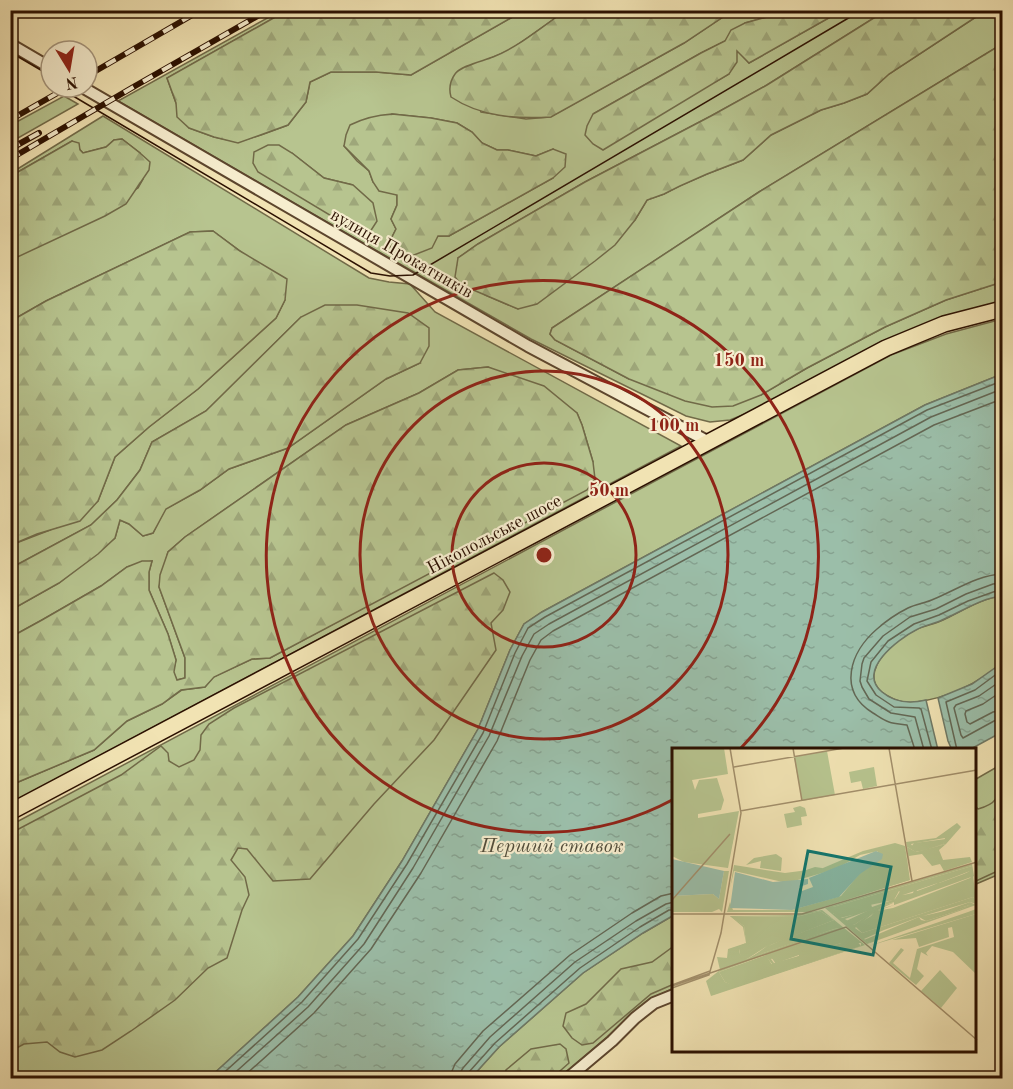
<svg xmlns="http://www.w3.org/2000/svg" width="1013" height="1089" font-family="'Old Standard TT',serif">
<style>
.green{fill:#b7c48f;stroke:#716a48;stroke-width:1.5;fill-rule:evenodd}
.forest{fill:url(#forest-firs);stroke:#716a48;stroke-width:1.5}
.water{fill:url(#water-ripples);stroke:#6e7865;stroke-width:1.5}
.lines{fill:none;stroke-linecap:round;stroke-linejoin:round}
.shore{stroke:#636754;stroke-width:1.5}
.minor-casing{stroke:#5c452d;stroke-width:14}
.primary-casing{stroke:#2b1000;stroke-width:18}
.minor{stroke:#f6edce;stroke-width:10}
.primary{stroke:#f1e3b3;stroke-width:15}
.tram{stroke:#2b1000;stroke-width:1.5}
.rail-casing{stroke:#2b1000;stroke-width:6}
.rail{stroke:#f6edce;stroke-width:4;stroke-dasharray:11;stroke-linecap:butt}
.ring{fill:none;stroke:#8f2418;stroke-width:3}
.labels{text-anchor:middle;stroke-width:4.5;stroke-linejoin:round;paint-order:stroke}
.street-label{font-size:18px;fill:#2b1000;stroke:#f6edce}
.water-label{font-size:20px;font-style:italic;fill:#524d3b;stroke:#f6edce}
.inset-road{fill:none;stroke:#a28f6b;stroke-width:1.5}
.view{fill:#0f766e;fill-opacity:0.15;stroke:#0f766e;stroke-width:3}
.inset-edge{fill:none;stroke:#2b1000;stroke-width:3}
.centre{fill:#8f2418;stroke:#f6edce;stroke-width:3}
.ring-label{font-size:18px;text-anchor:middle;font-weight:bold;fill:#8f2418;stroke:#f6edce;stroke-width:4.5;stroke-linejoin:round;paint-order:stroke}
</style>
<defs>
<pattern id="forest-firs" width="22" height="20" patternUnits="userSpaceOnUse" patternTransform="scale(1.5)"><rect width="22" height="20" fill="#b7c48f"/><path d="M5 1l3.5 6h-7zM16 11l3.5 6h-7z" fill="#9ea77a"/></pattern>
<pattern id="water-ripples" width="26" height="14" patternUnits="userSpaceOnUse" patternTransform="scale(1.5)"><rect width="26" height="14" fill="#9bbea9"/><path d="M2 4q2-2 4 0t4 0M15 11q2-2 4 0t4 0" fill="none" stroke="#86a290"/></pattern>
</defs>
<rect width="100%" height="100%" fill="#f1e3b3"/>
<filter id="stains"><feTurbulence type="fractalNoise" baseFrequency=".00333" numOctaves="4"/><feColorMatrix values="0 0 0 0 .2 0 0 0 0 .09 0 0 0 0 .02 0 0 0 .5 -.17"/></filter>
<radialGradient id="worn" r=".72"><stop offset=".6" stop-color="#630" stop-opacity="0"/><stop offset="1" stop-color="#630" stop-opacity=".3"/></radialGradient>
<g class="green">
<path d="M280,11H286L167,78L176,103L189,128L214,137L238,142L261,135L288,125L306,102L310,82L331,72H376L411,75L523,11H565L510,50L484,61L464,68L481,112L526,119L550,117L684,43L732,11H778L767,17L745,23L725,41L701,53L593,114L715,82L729,74L737,49L749,63L841,11H885L767,85L711,116L585,182L478,244L458,258L485,295L518,309L635,220L647,200L664,194L679,186L707,174L743,160L771,135L821,110L844,103L867,94L889,74L985,11H1002V44L759,192L552,328L550,334L555,340L629,379L761,395L807,368L885,327L946,300L1002,282V302L941,317L750,412L730,420L710,422L686,416L531,339L358,240L118,101ZM392,114L431,118L457,123L472,132L482,143L497,150H508L536,156L553,149V178L449,236L392,237L396,229L391,219L397,205V195L373,182L369,171L357,161L344,146ZM292,153L324,178L353,185L253,163Z"/>
<polygon points="64,96 78,104 11,142 11,125"/>
<polygon points="103,116 369,278 389,282 410,284 435,312 681,446 11,803 11,785 94,750 127,721 162,704 182,690 205,687 213,677 252,659 270,658 387,595 593,462 582,425 577,413 488,367 458,370 419,393 346,425 185,537 168,552 159,587 185,658 185,678 177,680 173,672 176,660 168,634 149,590 149,572 152,561 127,567 101,586 42,620 11,637 11,610 59,583 115,538 120,520 129,524 143,536 153,533 165,509 200,490 229,469 288,448 386,379 420,363 301,317 206,411 152,442 140,470 117,500 91,525 11,568 11,545 50,530 98,501 115,457 149,427 198,389 276,318 285,300 240,251 213,231 190,232 46,301 11,321 11,260 138,188 143,179 140,153 122,139 114,140 106,147 83,153 72,141 11,176 11,173"/>
<polygon points="1002,319 1002,374 925,405 542,612 524,624 510,650 478,729 402,861 353,936 298,997 209,1078 11,1078 11,825 891,355 946,334"/>
<path d="M1002,596V663C978,683 948,698 916,702C905,704 896,701 886,695C864,681 876,661 891,647C897,640 909,633 917,629C926,625 935,624 943,620C962,611 982,598 1002,596Z"/>
<polygon points="1002,764 1002,873 976,884 976,779"/>
<polygon points="674,915 674,988 653,998 559,1078 471,1078 499,1047 583,973 643,933"/>
</g>
<g class="forest">
<polygon points="286,11 286,10 523,11 411,75 376,72 331,72 310,82 306,102 288,125 238,143 214,137 189,128 177,117 176,103 167,78"/>
<path d="M565,11V10L732,11L684,43L551,117C516,119 481,117 451,97C449,90 450,81 455,74C460,66 483,61 493,57C520,46 542,27 565,11Z"/>
<polygon points="778,11 841,11 749,63 737,51 737,62 729,74 603,150 593,144 585,135 587,126 593,114 701,53 725,41 731,30 745,23 767,17"/>
<polygon points="885,11 985,11 889,74 867,94 844,103 821,110 771,135 743,160 707,174 680,186 664,194 647,200 635,220 615,245 595,261 537,304 518,309 471,289 460,283 455,277 458,258 478,244 585,182 711,116 767,85"/>
<polygon points="1002,44 1002,282 946,300 885,327 807,368 761,395 733,406 712,407 685,401 629,379 555,340 550,334 552,328 759,192"/>
<path d="M392,114L431,118L457,123L472,132L482,143L497,150H508L536,156L553,149L566,154L565,167L553,178L449,236H438L432,248L414,255L398,256L390,247L392,237L396,229L391,219L397,205V195L379,191L373,182L369,171L344,146L346,135L350,125C364,118 376,115 392,114Z"/>
<polygon points="122,139 140,153 150,162 149,170 126,204 105,216 11,260 11,176 72,141 79,143 80,150 83,153 106,147 114,140"/>
<polygon points="268,145 279,145 292,153 324,178 353,185 373,203 377,221 368,235 363,235 258,172 253,163 254,152"/>
<polygon points="213,231 240,251 287,279 285,300 276,318 198,389 149,427 115,457 98,501 80,521 37,534 11,545 11,321 46,301 190,232"/>
<polygon points="325,305 357,305 408,313 429,328 429,346 420,363 386,379 288,448 229,469 200,490 166,509 153,533 143,536 129,524 120,520 115,538 98,554 59,583 11,610 11,568 91,525 117,500 140,470 152,442 206,411 301,317"/>
<polygon points="488,367 544,386 577,413 582,425 593,462 595,479 587,490 270,658 252,659 214,677 205,687 181,690 162,704 127,721 94,750 11,785 11,637 42,620 101,586 127,567 142,561 152,561 149,572 149,590 168,634 176,660 174,672 177,680 185,678 185,658 159,587 160,575 168,552 185,537 346,425 419,393 458,370"/>
<polygon points="494,573 503,580 510,592 503,610 491,623 496,650 434,740 374,804 310,879 273,881 247,849 238,848 231,860 245,877 249,895 242,910 227,958 208,968 175,1000 131,1031 102,1050 75,1057 60,1052 47,1042 24,1044 11,1051 11,833 121,775 161,746 168,753 169,761 179,767 194,760 200,750 201,735 209,724 234,708"/>
<path d="M1002,770V869L976,881V807L978,809C1010,800 991,786 1002,770Z"/>
<polygon points="674,946 674,984 651,994 593,1043 582,1045 572,1038 563,1026 566,1013 586,1004 621,969 652,962"/>
<polygon points="560,1044 566,1049 569,1063 552,1078 505,1078 506,1070 531,1049"/>
</g>
<g class="water">
<path d="M1002,374V596C981,598 961,612 942,620C934,624 924,625 916,630C898,639 856,671 882,692C895,703 910,704 926,700L938,750H674V915L643,933L583,973L499,1047L471,1078H209L298,997L353,936L402,861L478,729L510,650L524,624L542,612L925,405Z"/>
<polygon points="1002,663 1002,732 969,750 952,750 948,741 938,698 972,684"/>
</g>
<g class="lines">
<g class="shore">
<polyline points="1002,680 979,696 956,705 954,708 961,735 963,738 994,721 1002,719"/>
<polyline points="1002,691 983,704 966,711 965,714 967,722 970,724 993,712 1002,710"/>
<path d="M915,750L907,725C901,724 895,724 889,722C883,720 878,716 873,713C837,691 850,652 877,629C886,621 898,613 908,608C916,604 926,603 934,599C956,590 978,575 1002,574"/>
<polyline points="924,750 915,717 891,713 869,699 862,687 860,681 862,664 864,658 883,636 910,617 936,609 966,594 993,584 1002,583"/>
<polyline points="932,750 921,709 919,708 894,707 876,695 867,681 871,662 888,641 914,624 939,615 968,601 996,591 1002,591"/>
<polyline points="957,750 946,702 975,690 1002,670"/>
<polyline points="218,1078 302,1002 358,939 407,864 483,733 515,653 528,628 545,617 927,410 1002,381"/>
<polyline points="229,1078 308,1007 364,944 413,868 489,736 522,656 534,634 549,624 931,417 1002,389"/>
<polyline points="242,1078 314,1013 371,949 421,873 497,741 530,660 541,640 553,631 934,425 1002,399"/>
<polyline points="451,1078 452,1071 455,1064 483,1031 570,955 632,913 661,896 674,893"/>
<polyline points="460,1078 460,1073 463,1068 490,1037 575,962 636,921 666,904 674,902"/>
<polyline points="467,1078 469,1072 495,1043 580,968 640,927 669,910 674,910"/>
</g>
<g class="minor-casing">
<g id="minor">
<polyline points="10,44 51,68"/>
<polyline points="82,87 528,346 709,442"/>
<polyline points="568,1078 612,1041 635,1018 654,1003 674,995"/>
</g>
</g>
<g class="primary-casing">
<polyline id="primary" points="10,812 886,348 944,324 1002,309"/>
</g>
<use href="#minor" class="minor"/>
<use href="#primary" class="primary"/>
<g class="tram">
<polyline points="10,52 51,76"/>
<polyline points="58,87 371,273 390,276 413,275 862,10"/>
</g>
<g class="rail-casing">
<g id="rail">
<polyline points="87,76 201,10"/>
<polyline points="10,120 68,87"/>
<polyline points="10,149 39,133"/>
<polyline points="10,159 135,86 268,10"/>
</g>
</g>
<use href="#rail" class="rail"/>
</g>
<g class="ring">
<circle cx="544" cy="555" r="92"/>
<circle cx="544" cy="555" r="184"/>
<path d="M674 799A276 276 0 1 1 741 748"/>
</g>
<g class="labels">
<g class="street-label">
<text transform="translate(402 253) rotate(30)" y="6">вулиця Прокатників</text>
<text transform="translate(494 534) rotate(-28)" y="6">Нікопольське шосе</text>
</g>
<g class="water-label">
<text x="552" y="852">Перший ставок</text>
</g>
</g>
<g transform="translate(672 748)">
<rect width="304" height="304" fill="#f1e3b3"/>
<path d="M0,0H52L56,26L20,32L23,42L27,32L45,30L52,52L49,62L26,66V70L67,63L56,120L12,114L0,108ZM155,3L163,47L130,53L122,9ZM202,19L205,38L191,41L189,33L179,35L177,24ZM128,58L133,60L135,68L129,69L130,77L115,80L112,66L123,64L121,60ZM285,75L289,79L274,96L244,104L235,99L234,94L264,90ZM273,90L271,96L244,104L239,96ZM223,95L233,98L238,132L135,164H55L58,154L61,162H120L169,148L206,103L188,107L164,121L115,135L62,123L58,140L62,117L113,125L151,120L191,103ZM300,116L303,134L302,128L203,164L183,180L190,185L301,149L304,153V156L298,154L251,168L299,157L285,163L254,173L247,169L212,182L192,191L198,195L304,159L195,196L153,160ZM300,118V123L245,143L243,138L241,145L231,147L230,140L223,151L200,159L197,149L180,167L170,170L161,165V159ZM222,154V157L202,163L182,177L173,171ZM52,123H57L50,164L47,161L40,164H0V148L41,146L47,151ZM304,161V166L197,198L296,164ZM150,162L193,197L39,248L34,233L48,222L45,209L55,210L56,201L74,195L71,179L58,168L121,167ZM148,163L162,172L107,193L75,211L68,206L67,201L74,195L72,178L59,168L124,169ZM166,180L140,188L83,208L96,199L132,186ZM169,195H189V198L64,238L53,234L47,224L93,207L100,216L84,222L88,223ZM127,201V208L102,215L99,211ZM268,222L285,240L269,260L249,243Z" fill="#b7c48f" fill-rule="evenodd"/>
<path d="M21,53L22,57L11,59L19,64L20,70L0,73V56ZM55,66L56,81L41,103L34,102L41,87L49,85L45,68ZM44,68L39,92L28,102L27,71ZM23,71L24,76L13,78L14,84L25,82L26,101L7,99L9,74ZM62,88L55,119L35,116L55,97ZM274,96L267,102L271,112L298,109L300,114L272,123L268,116L260,118L250,106L237,108L238,119L235,99L244,104ZM7,101L27,103L25,114L6,109ZM104,106L110,110L109,123L88,120L89,113L74,117L82,110ZM230,107L235,111L237,132L170,153L171,147L190,131L196,134L198,126L226,117H219ZM300,118L304,153L301,149L190,185L183,178L199,168L203,163L182,177L172,174L197,162L223,154L204,163L221,160L298,130L301,126L276,135L298,123L267,135L275,137L235,151L233,149L244,146L266,135L231,147L227,143L222,152L198,157L180,167L168,170L161,165V159ZM143,119L150,120L149,124L124,132L97,129L90,123L116,128ZM298,154L304,157L198,195L192,192L247,169L249,172L254,173L285,163L298,157L250,171ZM148,163L162,172L96,198L163,174L168,179L80,209L95,198L75,211L69,210L67,201L59,207L62,214L52,218L59,202L74,195L72,178L58,168L124,169ZM304,166V226L281,204L260,198L254,205L256,208L249,204L245,221L252,228L244,237L217,215L229,200L232,202L221,215L238,230L245,201L282,189L280,179L276,180L277,189L247,199L244,190L220,192ZM155,186L127,197L123,201H127V207L105,215L169,195L184,192L189,198L64,239L53,234L47,224L94,207L100,217L104,216L99,209L107,206H97ZM159,189L166,193L137,204L129,203ZM42,229H47L57,241L41,247L36,233L42,235Z" fill="#b7c48f"/>
<path d="M274,91L271,96L254,102L243,104L239,99L242,95Z" fill="#b7c48f"/>
<path d="M204,103L211,106L210,111L188,126L167,149L120,162L58,160L63,124L101,134L136,131V136L127,139L130,143L141,139L137,130ZM0,111L52,123L47,151L41,146L0,148Z" fill="#9bbea9"/>
<path class="inset-road" d="M121,0L130,53M217,0L240,133M62,19L172,0M68,63L305,22M0,152L58,86M0,166H130L305,114M0,237L38,223M0,238L174,179L305,292M0,240L37,227L49,185L69,65L58,0"/>
<path class="view" d="M136,103L219,119L201,207L119,191Z"/>
<rect width="304" height="304" class="inset-edge"/>
</g>
<circle cx="544" cy="555" r="9" class="centre"/>
<g class="ring-label">
<text x="739" y="366">150 m</text>
<text x="674" y="431">100 m</text>
<text x="609" y="496">50 m</text>
</g>
<rect width="1013" height="1089" fill="none" stroke="#f1e3b3" stroke-width="36"/>
<rect x="12" y="12" width="989" height="1065" fill="none" stroke="#2b1000" stroke-width="3"/>
<rect x="18" y="18" width="977" height="1053" fill="none" stroke="#2b1000" stroke-width="1.5"/>
<g transform="translate(69 69) rotate(169)"><circle r="28" fill="#f6edce" stroke="#a5957c" stroke-width="1.5"/>
<path d="M0-4.5L10 22L0 15L-10 22Z" fill="#8f2418"/>
<text y="-9" font-size="16" font-weight="bold" text-anchor="middle" fill="#2b1000">N</text>
</g>
<rect width="100%" height="100%" filter="url(#stains)"/>
<rect width="100%" height="100%" fill="url(#worn)"/>
</svg>
